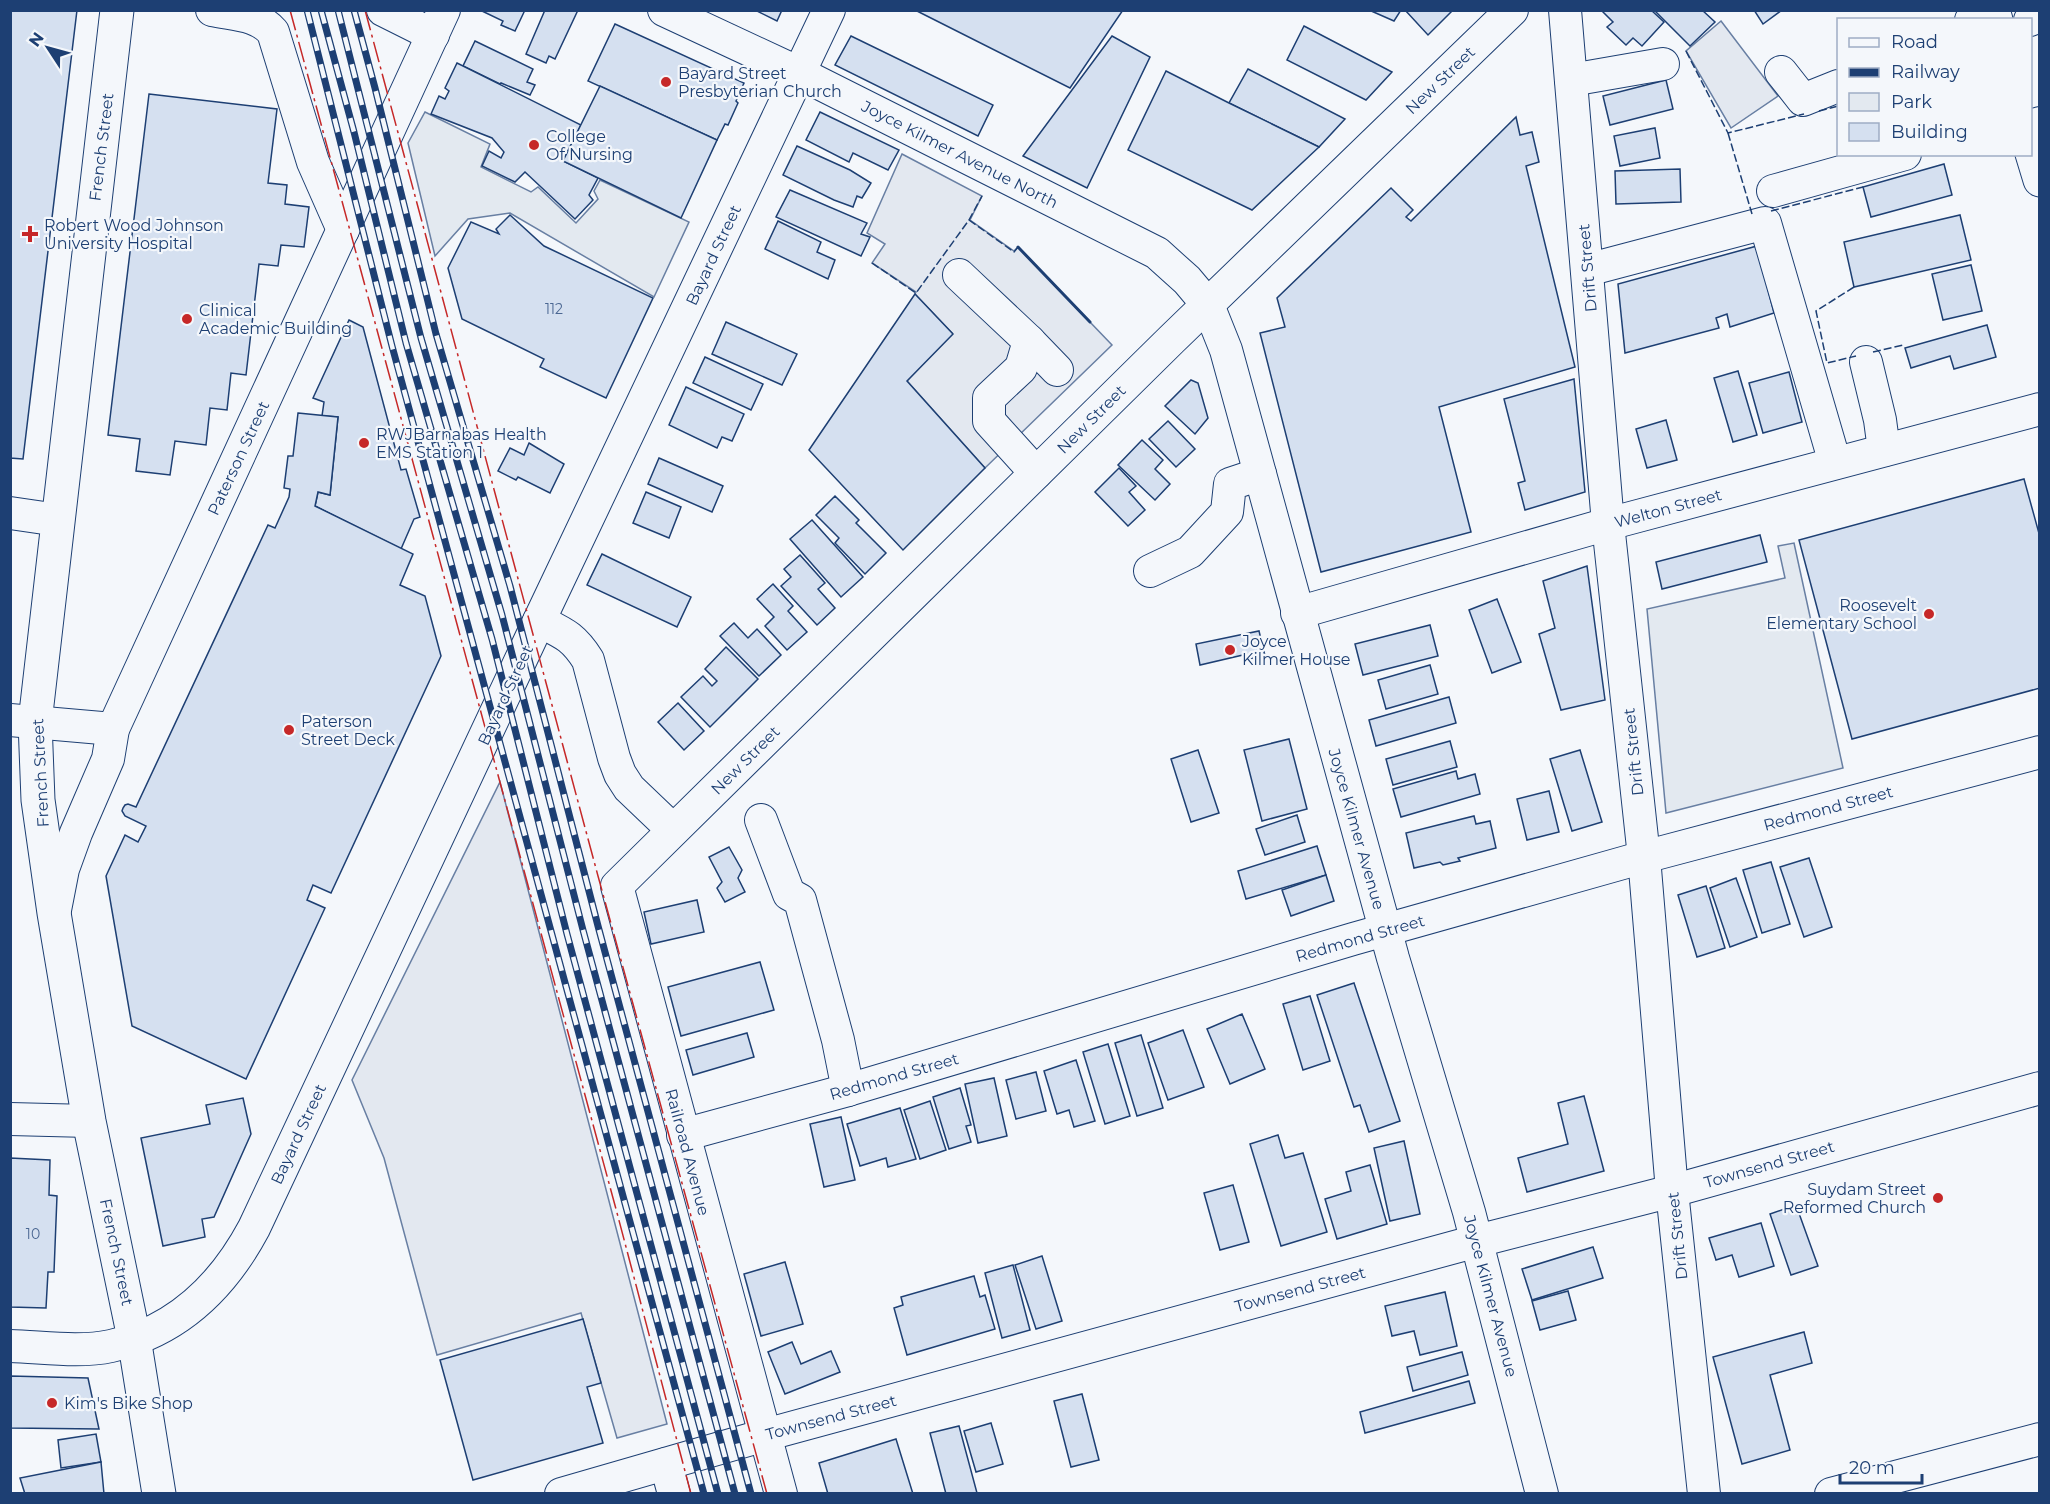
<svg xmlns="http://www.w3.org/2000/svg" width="2050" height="1504" font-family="Montserrat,sans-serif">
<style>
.green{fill:#e3e9f0;stroke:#687fa3;stroke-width:1.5}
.parking{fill:#e3e8f0;stroke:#687fa3;stroke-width:1.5}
.building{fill:#d5e0f0;stroke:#1d3f73;stroke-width:1.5}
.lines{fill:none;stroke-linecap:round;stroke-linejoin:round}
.minor-casing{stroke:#1d3f73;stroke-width:34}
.major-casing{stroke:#1d3f73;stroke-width:35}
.minor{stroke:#f4f7fb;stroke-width:32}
.major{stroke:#f4f7fb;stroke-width:33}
.rail-casing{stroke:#1d3f73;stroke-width:7}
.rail{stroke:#f4f7fb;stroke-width:4.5;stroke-dasharray:14;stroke-linecap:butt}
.fence{stroke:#1d3f73;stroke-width:1.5;stroke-dasharray:8 3;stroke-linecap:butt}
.wall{stroke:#1d3f73;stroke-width:3}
.power{stroke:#c62828;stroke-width:1.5;stroke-dasharray:21 4.5 3 4.5;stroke-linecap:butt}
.poi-dot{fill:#c62828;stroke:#f4f7fb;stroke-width:2}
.labels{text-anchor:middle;stroke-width:4.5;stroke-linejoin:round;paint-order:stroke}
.number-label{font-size:14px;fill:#4b6792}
.poi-label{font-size:16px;fill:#1d3f73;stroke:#f4f7fb;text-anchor:start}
.street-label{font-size:16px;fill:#1d3f73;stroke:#f4f7fb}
</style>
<rect width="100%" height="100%" fill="#f4f7fb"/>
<g class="green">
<polygon points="425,112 490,144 481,167 531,192 538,187 576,223 598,199 594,191 600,180 689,222 654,297 510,213 468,219 435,256 408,143"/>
<polygon points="1794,543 1843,768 1666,813 1647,609 1785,578 1778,546"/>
</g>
<g class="parking">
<polygon points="1721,21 1778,96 1731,128 1686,51"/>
<polygon points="902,154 982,196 970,220 1014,251 1018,247 1112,345 985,468 907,381 952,333 915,294 916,292 872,263 885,244 867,233"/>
<polygon points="500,782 667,1424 617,1438 581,1313 437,1355 384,1158 352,1080"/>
</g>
<g class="building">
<polygon points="10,10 77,10 23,459 10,458"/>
<polygon points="525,10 515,31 501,25 503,21 482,11"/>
<polygon points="545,10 578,10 555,59 549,56 546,63 526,54"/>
<polygon points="755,10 782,10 777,21"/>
<polygon points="915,10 1123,10 1070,88"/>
<polygon points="1369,10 1401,10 1394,21"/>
<polygon points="1405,10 1453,10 1428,35"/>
<polygon points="1605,10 1651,10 1664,22 1642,46 1633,38 1626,45 1607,27 1613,22 1603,12"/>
<polygon points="1654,10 1702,10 1715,22 1690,46"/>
<polygon points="1754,10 1782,10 1763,24"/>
<polygon points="615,24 744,83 736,101 738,103 728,125 725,124 717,140 588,81"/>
<polygon points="1304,26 1392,72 1366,100 1287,60"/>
<polygon points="851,36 993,105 978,136 835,65"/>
<polygon points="1112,36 1150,57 1087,188 1023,156"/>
<polygon points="475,41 533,69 527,82 535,85 530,95 501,83 500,84 463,66"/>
<polygon points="457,63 581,125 563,161 598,178 589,195 593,200 575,219 525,172 515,182 482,166 489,151 501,158 504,152 492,138 431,114 439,96 445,99 449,91 445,88"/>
<polygon points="1248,69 1345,119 1319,147 1229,103"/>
<polygon points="1166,71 1229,103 1319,147 1252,210 1128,150"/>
<polygon points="1666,80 1673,109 1610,125 1603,96"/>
<polygon points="600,86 717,140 681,218 563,161"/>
<polygon points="149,94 277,109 268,183 287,185 285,204 309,207 304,247 281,245 278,266 259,264 246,375 231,373 227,410 210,408 206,445 175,441 170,475 136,471 140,439 108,435"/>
<polygon points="820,112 899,150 888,170 853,153 849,162 806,140"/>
<polygon points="1516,117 1520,135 1532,132 1539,162 1526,166 1575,367 1439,407 1471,532 1321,572 1260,333 1285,327 1277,298 1391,188 1413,210 1406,217 1411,221"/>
<polygon points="1655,128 1660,158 1620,166 1614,136"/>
<polygon points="797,146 850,170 871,183 862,198 857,196 853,207 834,200 783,175"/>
<polygon points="1944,164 1952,195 1871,217 1863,187"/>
<polygon points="1680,169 1681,202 1616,204 1615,171"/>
<polygon points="790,190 867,223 861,234 870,237 861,256 776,217"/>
<polygon points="510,215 544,246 653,298 606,398 540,367 544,359 462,319 448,268 471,222 499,234 496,229"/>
<polygon points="1960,215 1971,260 1854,287 1844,242"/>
<polygon points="778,221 821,242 817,252 835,260 828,279 765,249"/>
<polygon points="1757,246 1774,313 1730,327 1727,314 1716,318 1719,328 1625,353 1618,284"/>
<polygon points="1971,265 1982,311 1943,320 1932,274"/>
<polygon points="915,294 953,334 907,381 985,468 903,550 809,450"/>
<polygon points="349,320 363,327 401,470 406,469 420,517 414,519 401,549 315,506 318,492 330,495 338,417 322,416 324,402 313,398"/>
<polygon points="726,322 797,354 782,385 712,354"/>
<polygon points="1987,325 1996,357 1954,369 1950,356 1911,368 1905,348"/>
<polygon points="705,357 763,384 751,410 693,383"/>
<polygon points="1738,371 1757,435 1733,442 1714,378"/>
<polygon points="1789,372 1802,422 1763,433 1749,383"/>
<polygon points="1574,379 1585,492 1525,510 1518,483 1525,481 1504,399"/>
<polygon points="1191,380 1198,383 1208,418 1195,434 1165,406"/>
<polygon points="686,387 744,414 732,441 722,437 717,448 669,425"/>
<polygon points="298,413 338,417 330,495 318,492 315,506 413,554 400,585 425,596 441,656 331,893 313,885 307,900 325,908 246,1079 132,1026 106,876 125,835 138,842 146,826 125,816 122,811 123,808 125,805 128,804 136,807 268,525 275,528 289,497 290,489 284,488 288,456 293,456"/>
<polygon points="1666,420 1677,460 1647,468 1636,429"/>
<polygon points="1168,421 1195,449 1176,467 1149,439"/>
<polygon points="1142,440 1163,460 1155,469 1170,484 1155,500 1118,465"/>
<polygon points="529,443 564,464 550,493 518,477 516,480 498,471 510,448 524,455"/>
<polygon points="659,458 723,486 712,512 648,484"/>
<polygon points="1119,468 1136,486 1129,492 1145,510 1128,526 1095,492"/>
<polygon points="2024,479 2040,537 2040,688 1852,739 1799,540"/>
<polygon points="646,492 681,507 669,538 633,523"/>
<polygon points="835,496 859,520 856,523 886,553 865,574 835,543 839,538 816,515"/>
<polygon points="812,520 863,577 841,597 790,539"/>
<polygon points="1760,535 1767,562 1662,589 1656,562"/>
<polygon points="602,554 691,597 677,627 587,585"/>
<polygon points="800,555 825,583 818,589 835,608 817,625 781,586 791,577 784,569"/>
<polygon points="1587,566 1605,700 1561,710 1539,634 1555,628 1543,581"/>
<polygon points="773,584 793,606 788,611 807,632 787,650 765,626 774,617 757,599"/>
<polygon points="1497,599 1521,662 1492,673 1469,610"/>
<polygon points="734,623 748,638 757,629 781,655 759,676 720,636"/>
<polygon points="1430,625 1438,656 1363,675 1355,644"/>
<polygon points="1259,631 1265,656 1243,660 1243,655 1200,665 1196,644"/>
<polygon points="726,647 758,679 710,727 681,697 703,676 712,686 717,681 705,669"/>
<polygon points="1430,665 1438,694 1386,709 1378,680"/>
<polygon points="1449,697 1456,723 1376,746 1369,720"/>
<polygon points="678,703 704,731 684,750 658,722"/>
<polygon points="1289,739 1307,809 1262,821 1244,750"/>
<polygon points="1450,741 1457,767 1393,785 1386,759"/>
<polygon points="1198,750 1219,813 1191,822 1171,759"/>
<polygon points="1580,750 1602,822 1572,831 1550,759"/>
<polygon points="1456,771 1458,779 1475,774 1480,794 1401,817 1393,789"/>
<polygon points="1549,791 1559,832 1527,840 1517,799"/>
<polygon points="1297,815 1305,842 1265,855 1256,829"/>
<polygon points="1474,816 1476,824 1490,821 1496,848 1458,858 1460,861 1443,865 1440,862 1414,868 1406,833"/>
<polygon points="1317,846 1326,875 1246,899 1238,871"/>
<polygon points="729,847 742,870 738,878 745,892 725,902 717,888 722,882 709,857"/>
<polygon points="1809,858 1832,927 1804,937 1780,867"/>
<polygon points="1771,862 1790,924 1762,933 1743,870"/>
<polygon points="1326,875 1334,901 1291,916 1282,890"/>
<polygon points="1736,878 1757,937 1730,947 1710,888"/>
<polygon points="1706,886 1725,948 1697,957 1678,895"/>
<polygon points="697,900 704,932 651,944 644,912"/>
<polygon points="760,962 774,1010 681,1036 668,987"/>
<polygon points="1354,983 1400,1121 1369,1132 1360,1105 1354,1107 1317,995"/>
<polygon points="1310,996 1330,1061 1303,1070 1283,1004"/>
<polygon points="1242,1014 1265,1069 1230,1084 1207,1029"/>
<polygon points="1183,1030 1204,1087 1168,1100 1148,1043"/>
<polygon points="747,1033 754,1057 693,1075 686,1050"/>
<polygon points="1141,1035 1163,1108 1137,1116 1115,1043"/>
<polygon points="1108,1044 1130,1116 1105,1124 1083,1052"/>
<polygon points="1076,1060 1095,1121 1074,1127 1069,1110 1057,1114 1044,1071"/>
<polygon points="1036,1072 1046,1111 1016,1119 1006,1080"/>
<polygon points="994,1078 1007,1136 978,1143 965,1084"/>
<polygon points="960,1088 971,1125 966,1126 971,1142 949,1149 933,1097"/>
<polygon points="1584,1096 1604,1171 1527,1192 1518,1158 1568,1144 1558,1103"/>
<polygon points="243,1098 251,1134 214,1217 202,1219 205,1237 163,1246 141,1138 210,1124 206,1105"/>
<polygon points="930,1101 946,1150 920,1159 904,1110"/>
<polygon points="900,1108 916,1159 888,1167 886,1158 860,1166 847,1124"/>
<polygon points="841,1117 855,1180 824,1187 810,1124"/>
<polygon points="1278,1135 1285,1158 1303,1153 1327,1232 1281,1246 1250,1144"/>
<polygon points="1404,1141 1420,1214 1390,1221 1374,1148"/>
<polygon points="10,1158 50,1160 49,1195 57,1196 54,1272 48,1272 46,1308 10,1307"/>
<polygon points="1370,1165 1387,1224 1337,1239 1325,1199 1351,1191 1346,1172"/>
<polygon points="1233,1185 1249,1242 1220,1250 1204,1193"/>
<polygon points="1796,1205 1818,1266 1791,1275 1770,1214"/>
<polygon points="1761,1223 1774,1266 1739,1277 1732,1255 1716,1260 1709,1238"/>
<polygon points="1593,1247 1603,1278 1532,1300 1522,1269"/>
<polygon points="1042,1256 1062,1321 1036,1329 1015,1265"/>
<polygon points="785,1262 803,1324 761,1336 744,1274"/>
<polygon points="1013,1265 1030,1330 1002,1338 985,1273"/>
<polygon points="974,1276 980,1297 985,1295 995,1329 907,1355 894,1308 903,1305 901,1297"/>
<polygon points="1568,1291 1576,1320 1540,1330 1532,1301"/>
<polygon points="1445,1292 1457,1346 1420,1355 1414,1331 1392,1336 1385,1306"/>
<polygon points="583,1319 601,1383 587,1387 603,1443 473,1480 440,1360"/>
<polygon points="1804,1332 1812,1363 1770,1375 1790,1450 1742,1464 1713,1357"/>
<polygon points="792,1342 801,1364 831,1351 840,1372 785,1394 768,1352"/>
<polygon points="1462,1352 1468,1375 1413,1391 1407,1367"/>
<polygon points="10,1376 88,1378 99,1429 10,1428"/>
<polygon points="1469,1381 1475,1403 1365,1433 1360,1412"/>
<polygon points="1082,1394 1099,1460 1071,1467 1054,1401"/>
<polygon points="991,1423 1003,1464 976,1472 964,1431"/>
<polygon points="959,1426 977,1493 974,1494 946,1494 930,1433"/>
<polygon points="96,1434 101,1462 61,1468 58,1440"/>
<polygon points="896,1439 913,1494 828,1494 819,1463"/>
<polygon points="101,1462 104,1494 25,1494 20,1478"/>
</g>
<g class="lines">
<g class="minor-casing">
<g id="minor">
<path d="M212,10C236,15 257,14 273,32L313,162L343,230"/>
<polyline points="383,10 433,35"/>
<polyline points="664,10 799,73 1157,253 1187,280 1208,305 1226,350 1393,958 1469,1212 1542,1494"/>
<polyline points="1565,10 1608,524 1644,857 1672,1191 1704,1494"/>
<polyline points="1971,20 1986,10"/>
<polyline points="2030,20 2040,16"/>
<polyline points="1781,72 1803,100 1838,86"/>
<polyline points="1571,80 1663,64"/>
<polyline points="2030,126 2040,123"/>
<polyline points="1773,191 1905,154"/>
<polyline points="1587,270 1765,223 1835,463"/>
<polyline points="959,275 1029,341 1021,368 989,398 989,421 1036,473"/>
<polyline points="1029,341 1057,370"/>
<polyline points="1866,362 1880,420 1884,450"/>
<polyline points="10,513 58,520"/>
<polyline points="1150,571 1190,552 1227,512 1230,484 1260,474"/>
<polyline points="1297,613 1608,524 2040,409"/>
<path d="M539,621C563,633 573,636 588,660L614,758L620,774L629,788L673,830"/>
<polyline points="10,720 113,729"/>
<polyline points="761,820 789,894 800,900 838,1040 848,1090"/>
<polyline points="55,910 63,869 76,833 108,759 113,729 444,10"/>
<polyline points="10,1119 89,1121"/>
<polyline points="683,1135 848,1090 1353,939 1644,857 2040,752"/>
<path d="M10,1346C43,1347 79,1353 111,1346C177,1331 223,1286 254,1228L539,621L829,10"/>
<polyline points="666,1464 674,1494"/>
<polyline points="561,1494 765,1435 1477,1241 1672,1191 2040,1088"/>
<polyline points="781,1494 617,886 1171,340 1512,10"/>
<polyline points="1831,1494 2040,1439"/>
</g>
</g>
<g class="major-casing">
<g id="major">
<polyline points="117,10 35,722 38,800 54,913 89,1121 134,1338 159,1494"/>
<polyline points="1993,10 1996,20"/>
<polyline points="2030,147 2040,180"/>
</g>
</g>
<use href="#minor" class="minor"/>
<use href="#major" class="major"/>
<g class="rail-casing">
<g id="rail">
<polyline points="307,10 392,346 704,1494"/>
<polyline points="321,10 354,132 406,343 492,639 567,934 718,1494"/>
<polyline points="338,10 421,338 502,615 583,930 735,1494"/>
<polyline points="354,10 375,88 436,334 510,586 598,926 751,1494"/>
</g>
</g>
<use href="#rail" class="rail"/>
<g class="fence">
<polyline points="1686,51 1728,133 1804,114"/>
<polyline points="1819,111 1838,106"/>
<polyline points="1728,133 1752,214"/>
<polyline points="1771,211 1863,187"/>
<polyline points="969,220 1014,252 1018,247"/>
<polyline points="872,263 916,293 969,220 982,196"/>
<polyline points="1854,287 1816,311 1827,363 1856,356"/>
<polyline points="1873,352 1903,345"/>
</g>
<polyline class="wall" points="1018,247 1090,322"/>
<g class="power">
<polyline points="290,10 616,1209 691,1494"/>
<polyline points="365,10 598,876 767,1494"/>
</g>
</g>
<g class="poi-dot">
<circle cx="666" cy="82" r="6"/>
<circle cx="534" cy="145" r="6"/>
<path d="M27 225h6v6h6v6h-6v6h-6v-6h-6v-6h6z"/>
<circle cx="187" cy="319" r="6"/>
<circle cx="364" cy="443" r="6"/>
<circle cx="1929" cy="614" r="6"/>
<circle cx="1230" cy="650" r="6"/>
<circle cx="289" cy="730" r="6"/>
<circle cx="1938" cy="1198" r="6"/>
<circle cx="52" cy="1403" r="6"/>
</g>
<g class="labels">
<g class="number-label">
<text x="554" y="314">112</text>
<text x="33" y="1239">10</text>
</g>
<g class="poi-label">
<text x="678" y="79">Bayard Street<tspan x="678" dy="18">Presbyterian Church</tspan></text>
<text x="546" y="142">College<tspan x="546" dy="18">Of Nursing</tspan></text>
<text x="44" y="231">Robert Wood Johnson<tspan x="44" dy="18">University Hospital</tspan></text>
<text x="199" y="316">Clinical<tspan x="199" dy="18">Academic Building</tspan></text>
<text x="376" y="440">RWJBarnabas Health<tspan x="376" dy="18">EMS Station 1</tspan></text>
<text x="1917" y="611" text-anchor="end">Roosevelt<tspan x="1917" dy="18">Elementary School</tspan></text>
<text x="1242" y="647">Joyce<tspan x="1242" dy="18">Kilmer House</tspan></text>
<text x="301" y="727">Paterson<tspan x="301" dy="18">Street Deck</tspan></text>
<text x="1926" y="1195" text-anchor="end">Suydam Street<tspan x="1926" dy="18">Reformed Church</tspan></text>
<text x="64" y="1409">Kim's Bike Shop</text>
</g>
<g class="street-label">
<text transform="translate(1440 80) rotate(-44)" y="6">New Street</text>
<text transform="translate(101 147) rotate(-83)" y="6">French Street</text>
<text transform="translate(960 154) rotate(27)" y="6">Joyce Kilmer Avenue North</text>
<text transform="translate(713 255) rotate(-65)" y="6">Bayard Street</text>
<text transform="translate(1587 268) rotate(-95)" y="6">Drift Street</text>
<text transform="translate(1091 419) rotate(-45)" y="6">New Street</text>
<text transform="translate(238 458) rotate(-65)" y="6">Paterson Street</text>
<text transform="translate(1668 508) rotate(-15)" y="6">Welton Street</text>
<text transform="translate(505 695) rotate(-65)" y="6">Bayard Street</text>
<text transform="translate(1633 752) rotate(-96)" y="6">Drift Street</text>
<text transform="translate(745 760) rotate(-45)" y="6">New Street</text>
<text transform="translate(40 773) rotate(-93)" y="6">French Street</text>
<text transform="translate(1828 808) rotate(-15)" y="6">Redmond Street</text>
<text transform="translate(1357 829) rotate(74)" y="6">Joyce Kilmer Avenue</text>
<text transform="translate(1360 938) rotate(-16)" y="6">Redmond Street</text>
<text transform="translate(894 1076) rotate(-16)" y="6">Redmond Street</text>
<text transform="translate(298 1134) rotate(-65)" y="6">Bayard Street</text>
<text transform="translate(688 1152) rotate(75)" y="6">Railroad Avenue</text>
<text transform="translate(1769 1164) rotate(-16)" y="6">Townsend Street</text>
<text transform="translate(1677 1236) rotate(-96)" y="6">Drift Street</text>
<text transform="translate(117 1252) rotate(78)" y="6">French Street</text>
<text transform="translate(1300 1289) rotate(-15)" y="6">Townsend Street</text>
<text transform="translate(1491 1296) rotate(75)" y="6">Joyce Kilmer Avenue</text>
<text transform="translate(831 1417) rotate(-15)" y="6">Townsend Street</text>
</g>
</g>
<rect width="2050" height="1504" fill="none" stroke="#1d3f73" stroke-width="24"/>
<rect x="1837" y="18" width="195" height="138" fill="#f4f7fb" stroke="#9eadc5" stroke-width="1.5"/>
<rect x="1849" y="38" width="30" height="9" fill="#f4f7fb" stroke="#9eadc5" stroke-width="1.5"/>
<text x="1891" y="48" font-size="18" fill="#1d3f73">Road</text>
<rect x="1849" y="68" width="30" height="9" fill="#1d3f73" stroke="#9eadc5" stroke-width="1.5"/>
<text x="1891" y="78" font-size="18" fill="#1d3f73">Railway</text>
<rect x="1849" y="93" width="30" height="18" fill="#e3e9f0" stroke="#9eadc5" stroke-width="1.5"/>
<text x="1891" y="108" font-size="18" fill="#1d3f73">Park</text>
<rect x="1849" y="123" width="30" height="18" fill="#d5e0f0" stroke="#9eadc5" stroke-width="1.5"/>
<text x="1891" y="138" font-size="18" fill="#1d3f73">Building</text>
<g transform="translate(48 48) rotate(306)" stroke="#f4f7fb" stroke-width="4.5" paint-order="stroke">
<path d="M0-4.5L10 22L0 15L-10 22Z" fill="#1d3f73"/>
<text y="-9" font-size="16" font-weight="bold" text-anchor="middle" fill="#1d3f73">N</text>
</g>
<path d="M1840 1474v9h82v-9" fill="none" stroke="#1d3f73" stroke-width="3"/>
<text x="1849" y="1474" font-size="18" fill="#1d3f73" stroke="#f4f7fb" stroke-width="4.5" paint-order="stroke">20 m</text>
</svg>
